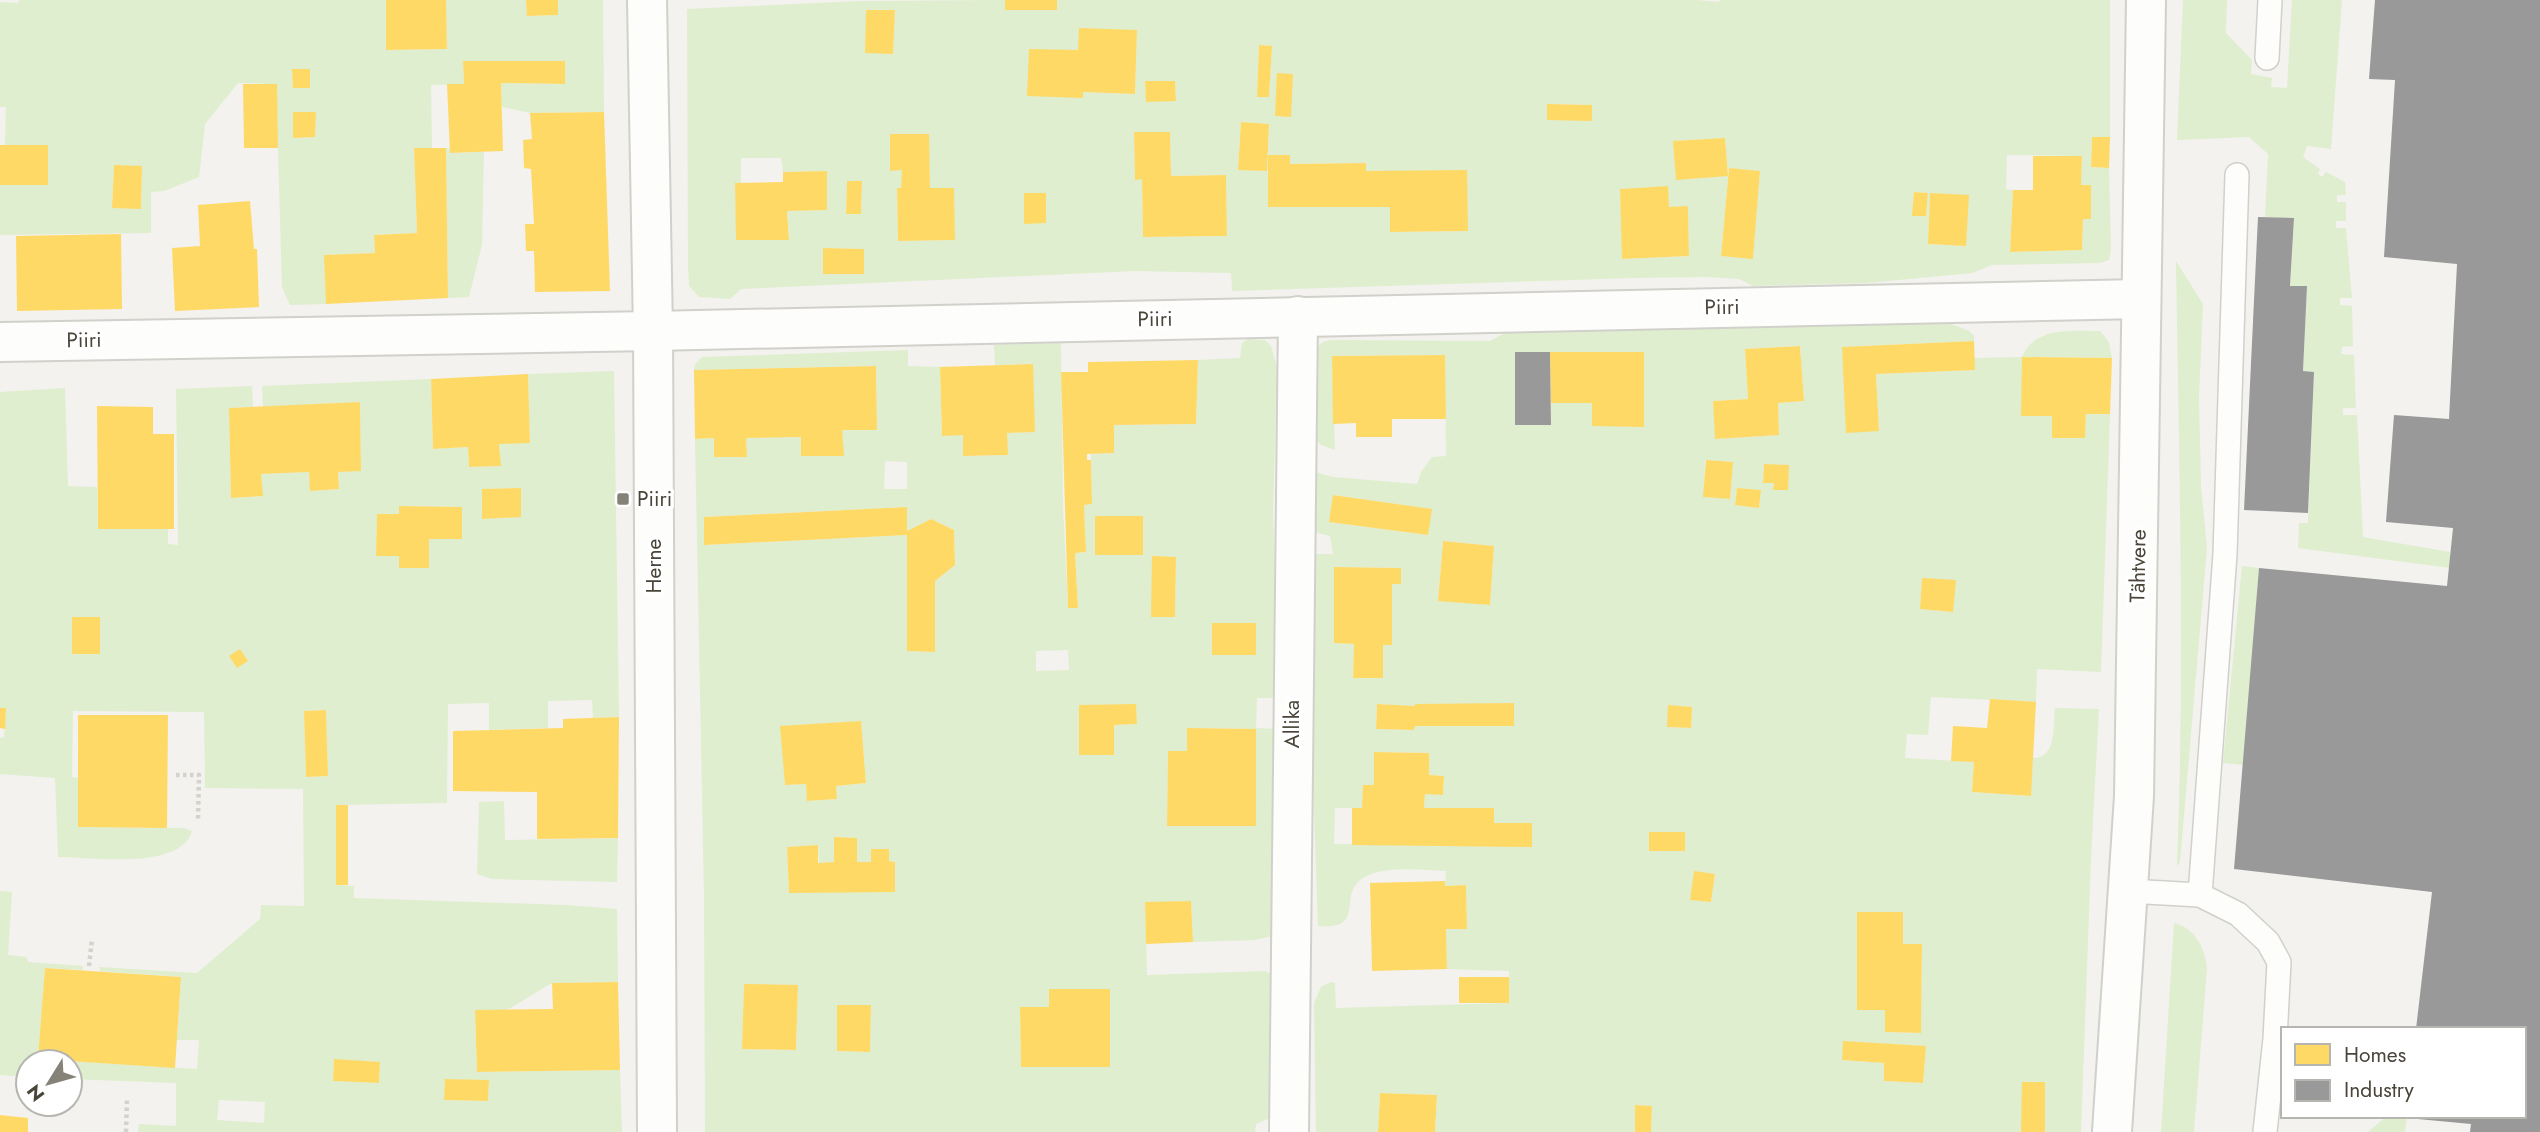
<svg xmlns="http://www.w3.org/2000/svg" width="2540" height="1132" font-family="Jost,sans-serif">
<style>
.green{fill:#dfeece;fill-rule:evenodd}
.homes{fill:#ffd966}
.industry{fill:#999}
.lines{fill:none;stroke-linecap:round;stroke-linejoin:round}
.lane-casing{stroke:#d1d0cb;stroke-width:26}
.street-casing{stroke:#d1d0cb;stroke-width:42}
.path{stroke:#d3d2cc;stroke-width:4.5;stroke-dasharray:3.5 3.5;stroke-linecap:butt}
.lane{stroke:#fdfdfc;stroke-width:23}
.street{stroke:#fdfdfc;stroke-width:38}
.poi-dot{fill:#858278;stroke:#fff;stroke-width:2.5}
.labels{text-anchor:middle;stroke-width:7;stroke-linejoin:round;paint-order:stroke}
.street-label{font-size:21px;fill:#4a4539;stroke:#fff}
.poi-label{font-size:21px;fill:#4a4539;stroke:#fff;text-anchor:start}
</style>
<rect width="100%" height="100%" fill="#f3f2ee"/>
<g class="green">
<path d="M19,0H386L387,50L447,49L446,0H526L528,16L558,15V0H603L604,112L530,113L502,107L501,83L565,84V61H463L464,84L431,85L432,149H414L417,233L374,235L375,253L325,255L326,304L290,305L282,287L276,84L238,83L205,124L199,177L164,191L151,192V233L0,235V185L48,184V145H5L6,107H0V2L18,3ZM293,69H310V87L293,88ZM293,112H316L315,137L293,138ZM114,166H142L141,208L112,207Z"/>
<path d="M1005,0L1006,10H1057V0H1696L1719,2L1720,0H2110V137H2092L2091,167L2109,168L2111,250L2109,260L2100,263L1992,265L1972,273L1867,283L1753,286L1739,279L1706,277L1634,278L1232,291L1231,273L1134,271L741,289L730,299L699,297L689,286L688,265L687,9L861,1ZM866,10L895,11L893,54ZM1137,30L1135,94L1083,92V98L1078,50ZM1259,45L1272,46L1269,97L1257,96ZM1175,81L1176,101H1146L1145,82ZM1547,104L1591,105H1592L1547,120ZM1241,122L1269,124L1267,171L1238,169ZM1134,132H1170L1171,176L1226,175L1227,236L1143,237L1142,179H1135ZM928,134L930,188H954V240L898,241L897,189L901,188L902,170L891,171L890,135ZM1725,138L1728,176L1673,141H1674ZM1269,155H1290V164L1366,163V171L1468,231L1390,232V207H1269ZM2007,155L2082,156L2081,185L2091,186V219H2083L2082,250L2010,252L2013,190L2006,189ZM741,158H781L783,172L826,171L827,210L787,211L789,240H737L735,183H741ZM1729,168L1760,171L1753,258L1721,256ZM847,181H862L861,214L846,213ZM1667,186L1669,207H1688L1689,256L1623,259L1620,189ZM1914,192L1928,193L1926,216H1913ZM1930,194L1966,246L1928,244ZM823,248L863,249V274H823Z"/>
<polygon points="2183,0 2227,0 2226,33 2252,60 2251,74 2272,78 2271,87 2287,88 2292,0 2342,0 2331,149 2307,146 2303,157 2320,169 2318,174 2322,177 2326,172 2345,182 2346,195 2337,195 2337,202 2346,202 2346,221 2336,221 2336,228 2346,228 2352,298 2340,298 2340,305 2352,306 2353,346 2342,347 2341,354 2354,355 2356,408 2343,408 2343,415 2357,415 2363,537 2450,552 2450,568 2298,548 2299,523 2308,523 2314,372 2303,371 2307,287 2290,286 2294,219 2265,217 2268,154 2249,137 2177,140"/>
<polygon points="446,148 450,149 450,153 484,152 482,245 469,297 448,298"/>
<path d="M2176,261L2203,304L2199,397L2201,486L2207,548L2180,862L2177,866C2185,664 2179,462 2176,261Z"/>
<path d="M1943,321L1969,331L1974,336V341L1842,347L1879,431L1876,374L1975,370L1974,358L2022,357C2034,326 2073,331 2100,331L2109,342L2112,358L2022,357V416H2052L2053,438H2085L2086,414H2110L2101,672L2037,669L2036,702L1931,697L1928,735L1907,734L1905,758L1974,762L1972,792L2030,796L2033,758C2057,758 2053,726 2055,708L2099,709L2091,859L2081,1132H2045V1082H2023L2026,1132H1651L1652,1106L1636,1105L1635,1132H1435L1437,1095L1380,1093L1378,1132H1316L1314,1003L1321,987L1331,982L1335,983L1336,1008L1508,1003L1509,971L1447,969L1446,929L1467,928L1466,885L1445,886L1446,871C1423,870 1382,865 1363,878C1336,896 1368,930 1318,926L1313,781V554H1333L1330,536L1314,532L1315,472L1333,477L1417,484L1421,472L1432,457L1446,456L1445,355L1332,356L1335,450L1321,445L1315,440V349L1323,342L1330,340L1490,341L1522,324ZM1800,346L1804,401L1778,403L1779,435L1716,439L1713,401L1748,399L1745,349ZM1515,352H1644L1643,426H1593L1592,403H1551V425H1516ZM1705,460L1733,462L1730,499L1704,497ZM1764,465H1788L1774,490V483H1763ZM1737,488L1761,490L1759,507L1735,505ZM1334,495L1431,509L1428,535L1329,522ZM1443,541L1494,546L1490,605L1438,600ZM1334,567L1401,568V583L1392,584L1383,645V678H1353L1354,644L1334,643ZM1922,579L1953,612L1920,609ZM1513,703V726H1415L1414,730L1376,729L1377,704L1415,706ZM1668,706L1691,707L1690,728L1668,727ZM1375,752L1429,753V775L1444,776L1443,794H1425L1424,808H1494V823L1531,824L1474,846L1334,844L1335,808H1362L1374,785ZM1649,832L1685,851H1649ZM1694,872L1715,874L1711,902L1690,900ZM1858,912H1903V944L1922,945L1921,1033L1885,1032V1010H1857ZM1844,1042L1926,1046L1923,1083L1884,1081V1063L1843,1060Z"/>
<path d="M1248,339L1265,340L1271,346L1277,367L1273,513L1279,694L1271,698H1257L1256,728L1276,729L1272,936L1255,940L1193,942L1191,901L1145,903L1147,975L1265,971L1271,974L1278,981L1270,1118L1256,1124L1255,1132H705L704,897L695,439L714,438V457H746V438L801,437V456H843L842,430H877L876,366L694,370L695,364L702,357L908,350V366L940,367L942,435H963L964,456L1007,455V433L1035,432L1032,364L995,365L994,345L1061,343L1063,506L1068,608L1078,607L1075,553L1086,552L1084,505L1092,504L1091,454L1114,453V425L1196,424L1198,360L1240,358L1242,343ZM885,461L907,462V489H884ZM907,507V531L931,519L954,530L955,565L935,581V652L907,651V535L705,545V517ZM1096,516H1142L1143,555H1095ZM1176,557L1175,617H1151ZM1212,623H1256V655H1213ZM1068,650L1069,670L1036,671V651ZM1079,705H1136L1137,724L1114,725L1079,755ZM861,721L866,783L836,786L837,799L808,801L806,784L785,785L781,727ZM1187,728L1256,729L1255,826L1167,825L1168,751H1187ZM835,837L857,838V862H871V849H889V861L895,862V892H789L787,847L818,845L819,863L834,862ZM744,985L798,986L796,1050L742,1049ZM1049,989H1109L1110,1067H1021L1020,1008L1049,1007ZM838,1005H871L870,1052L837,1051Z"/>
<path d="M614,371L619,717L593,718L592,700L548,701V728L489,730V703L448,704L447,803L336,805V885L354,886V898L566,905L617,909L618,982L552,983L507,1010L475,1011L477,1072L620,1070L622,1132H138L139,1124L176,1126V1083L70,1079V1062H28V1077L0,1075V891L12,892L8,955L27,957L28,962L83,966V970L45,968L39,1059L197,1069L199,1040H177L181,977L100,971L99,967L197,973L260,919L261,905L304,906L303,789L205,788L204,712L73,711L72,777L78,778V827L184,828L192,831C181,871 90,857 58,857L55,778L0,774V738L4,737L6,709L0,708V392L65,388L68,486L97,487L98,529H168V544L178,545L176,389L252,386L253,407L229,408L231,498L262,496L261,474L309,472L311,491L339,489L338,472L361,470L360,402L263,407L262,386L431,379L433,449L468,447L469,467L500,466L499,444L530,442L528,374ZM520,488L521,517L482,518V489ZM400,506L462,507V539H429L428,568H399V556H376L377,514H399ZM100,617V654H72V618ZM326,710L328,776L306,777L304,711ZM334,1060L380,1062L379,1083L333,1081ZM445,1079L489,1081L488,1101L445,1100ZM219,1100L265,1102L264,1123L217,1120Z"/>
<polygon points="2242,566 2259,568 2244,765 2223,763"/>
<polygon points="504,801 505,840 618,838 617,882 492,879 477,874 479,802"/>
<path d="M2174,923C2196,929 2204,947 2207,968L2194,1132H2161Z"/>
<polygon points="2387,1116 2407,1116 2405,1132 2368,1132"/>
</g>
<g class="homes">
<polygon points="386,0 446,0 447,49 386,50"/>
<polygon points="526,0 558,0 558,15 527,16"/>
<rect x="1005" y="0" width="52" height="10"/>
<polygon points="866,10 895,10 893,54 865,53"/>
<polygon points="1079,28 1137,30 1135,94 1083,92 1083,98 1027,96 1029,49 1078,50"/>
<polygon points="1259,45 1272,46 1269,97 1257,97"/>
<polygon points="463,61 565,61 565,84 501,83 503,151 450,153 447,84 464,84"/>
<polygon points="292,69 310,69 310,88 293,88"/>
<polygon points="1277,73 1293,74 1291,117 1275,116"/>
<polygon points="1145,81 1175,81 1176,101 1146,102"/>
<polygon points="243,84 277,84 278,148 244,148"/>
<polygon points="1547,104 1592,105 1592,121 1547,120"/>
<polygon points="293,112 316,112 315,137 293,138"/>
<polygon points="604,112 610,291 535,292 534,251 526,251 525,224 534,224 531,169 524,168 523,140 532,139 530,113"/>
<polygon points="1241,122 1269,124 1267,171 1238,170"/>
<polygon points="1134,132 1170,132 1171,176 1226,175 1227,236 1143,237 1142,179 1135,180"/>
<polygon points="890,134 929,134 930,188 954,188 955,240 898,241 897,188 901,188 902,170 890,171"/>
<polygon points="2092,137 2110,137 2109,168 2091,167"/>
<polygon points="1725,138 1728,176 1676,180 1673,141"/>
<rect x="0" y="145" width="48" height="40"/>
<polygon points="414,148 446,148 448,298 326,304 324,255 375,253 374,235 417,233"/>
<polygon points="1268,155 1290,155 1290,164 1366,163 1366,171 1467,170 1468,231 1390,232 1390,207 1268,207"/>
<polygon points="2033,156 2082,156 2081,185 2091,185 2091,219 2083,219 2082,250 2010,252 2013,190 2033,190"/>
<polygon points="114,165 142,166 141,209 112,208"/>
<polygon points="1729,168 1760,171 1753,259 1721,256"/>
<polygon points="827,171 827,210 787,211 789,240 736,240 735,183 783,182 783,172"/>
<polygon points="847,181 862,181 861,214 846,214"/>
<polygon points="1668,186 1669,207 1688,206 1689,256 1622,259 1620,189"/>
<polygon points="1914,192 1928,193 1926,216 1912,216"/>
<polygon points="1024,193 1046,193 1046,223 1024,224"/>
<polygon points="1930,193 1969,195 1966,246 1928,244"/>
<polygon points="250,201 254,249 257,249 259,307 175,311 172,248 200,246 198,205"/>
<polygon points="121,234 122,309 17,311 16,236"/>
<polygon points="823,248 864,249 864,274 823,274"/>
<polygon points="1974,341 1975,370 1876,374 1879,431 1846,433 1842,347"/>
<polygon points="1800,346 1804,401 1778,403 1779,435 1715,439 1713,401 1748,399 1745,349"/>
<polygon points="1550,352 1644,352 1644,427 1592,426 1592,403 1551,403"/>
<polygon points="1445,355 1446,419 1392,419 1392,437 1356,437 1356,423 1333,424 1332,356"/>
<polygon points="2022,357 2112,358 2110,414 2086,414 2085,438 2052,438 2052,416 2021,416"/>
<polygon points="1198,360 1196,424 1114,425 1114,453 1087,454 1087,460 1091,460 1092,504 1084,505 1086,552 1075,553 1078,608 1068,608 1061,372 1088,372 1088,362"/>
<polygon points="1033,364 1035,432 1007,433 1008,455 963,456 963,435 942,436 940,367"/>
<polygon points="876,366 877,430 842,430 844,456 801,456 801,437 746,438 747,457 714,457 714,438 695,439 694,370"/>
<polygon points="528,374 530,443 499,444 501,466 469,467 468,447 433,449 431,379"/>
<polygon points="360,402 361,471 338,472 339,489 310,491 309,472 261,474 263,496 231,498 229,408"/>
<polygon points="97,406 153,407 153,434 174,434 174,529 98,529"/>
<polygon points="1706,460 1733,462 1730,499 1703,497"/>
<polygon points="1764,464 1789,465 1788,490 1773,490 1774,483 1763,483"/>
<polygon points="521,488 521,517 482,519 482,489"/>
<polygon points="1737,488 1761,490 1759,508 1735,505"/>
<polygon points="1333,495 1432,509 1428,535 1329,522"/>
<polygon points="399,506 462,507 462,539 429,539 429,568 399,568 399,556 376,556 377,514 399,514"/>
<polygon points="907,507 907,531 931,519 954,530 955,565 935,581 935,652 907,651 907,535 704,545 704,517"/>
<rect x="1095" y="516" width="48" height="39"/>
<polygon points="1443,541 1494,546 1490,605 1438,601"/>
<polygon points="1152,556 1176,557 1175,617 1151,617"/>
<polygon points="1334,567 1401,568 1401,584 1392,584 1392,645 1383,645 1383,678 1353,678 1354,644 1334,643"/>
<polygon points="1922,578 1956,580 1953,612 1920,609"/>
<rect x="72" y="617" width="28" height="37"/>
<rect x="1212" y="623" width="44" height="32"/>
<polygon points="240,649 248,661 237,668 229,656"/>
<polygon points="1990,699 2036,702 2031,796 1972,792 1974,762 1951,761 1953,726 1987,728"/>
<polygon points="1514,703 1514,726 1415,726 1414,730 1376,729 1377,704 1415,706 1415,704"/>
<polygon points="1136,704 1137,724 1114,725 1114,755 1079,755 1079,705"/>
<polygon points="1668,705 1692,707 1691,728 1667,727"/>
<polygon points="0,708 6,708 5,729 0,728"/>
<polygon points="326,710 328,776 306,777 304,711"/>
<polygon points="78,715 168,715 167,828 78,827"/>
<polygon points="619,717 618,838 537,839 537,792 453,791 453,731 563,728 563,719"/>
<polygon points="861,721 866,783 836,786 837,799 807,801 806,784 785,785 780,726"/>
<polygon points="1187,728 1256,729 1256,826 1167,826 1168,751 1187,751"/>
<polygon points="1374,752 1429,753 1429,775 1444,776 1443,795 1425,794 1424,808 1494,808 1494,823 1532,823 1532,847 1352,845 1352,808 1362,808 1363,785 1374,785"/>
<rect x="336" y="805" width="12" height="80"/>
<rect x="1649" y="832" width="36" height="19"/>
<polygon points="834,837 857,838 857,862 871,862 871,849 889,849 889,861 895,862 895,892 789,893 787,847 818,845 818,863 834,862"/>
<polygon points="1694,871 1715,874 1711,902 1690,900"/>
<polygon points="1445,881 1445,886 1466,885 1467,929 1446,929 1447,969 1372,971 1370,883"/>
<polygon points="1191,901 1193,942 1146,944 1145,902"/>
<polygon points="1857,912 1903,912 1903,944 1922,944 1921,1033 1885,1032 1885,1010 1857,1010"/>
<polygon points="45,968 181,977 175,1068 38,1059"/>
<rect x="1459" y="977" width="50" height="26"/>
<polygon points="618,982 620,1070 477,1072 475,1010 553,1009 552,983"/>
<polygon points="744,984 798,985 796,1050 742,1049"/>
<polygon points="1049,989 1110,989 1110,1067 1021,1067 1020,1007 1049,1007"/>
<polygon points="837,1005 871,1005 870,1052 837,1051"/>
<polygon points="1843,1041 1926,1046 1923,1083 1884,1081 1884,1063 1842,1060"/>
<polygon points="334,1059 380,1062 379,1083 333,1081"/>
<polygon points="445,1079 489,1080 488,1101 444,1100"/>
<polygon points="2022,1082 2045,1082 2045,1132 2021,1132"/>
<polygon points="1380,1093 1437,1095 1435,1132 1378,1132"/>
<polygon points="1635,1105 1652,1106 1651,1132 1635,1132"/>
<polygon points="0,1115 28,1118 28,1132 0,1132"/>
</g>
<g class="industry">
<polygon points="2375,0 2540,0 2540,1132 2470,1132 2471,1124 2407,1118 2407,1116 2524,1116 2524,1029 2416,1029 2432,892 2234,869 2259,568 2447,586 2453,528 2386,522 2394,415 2449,419 2457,264 2384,257 2395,80 2369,79"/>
<polygon points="2258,217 2294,218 2290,286 2307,286 2303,371 2314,372 2308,513 2244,510"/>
<polygon points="1515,352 1550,352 1551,425 1515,425"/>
</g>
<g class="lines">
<g class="lane-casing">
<g id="lane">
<polyline points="2267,58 2270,0"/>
<polyline points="2128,891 2200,895 2238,914 2268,942 2279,962 2275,1039 2265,1132"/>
<polyline points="2200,895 2225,554 2237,175"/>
</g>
</g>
<g class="street-casing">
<g id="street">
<polyline points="647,0 653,331 657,1132"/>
<polyline points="0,342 653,331 2141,299"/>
<polyline points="1289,1132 1298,316"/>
<polyline points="2112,1132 2134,796 2146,0"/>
</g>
</g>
<g class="path">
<polyline points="176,775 199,775 198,819"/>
<polyline points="89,966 92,939"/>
<polyline points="126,1132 127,1099"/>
</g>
<use href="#lane" class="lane"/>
<use href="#street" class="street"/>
</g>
<rect class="poi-dot" x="616" y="492" width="14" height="14" rx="3.5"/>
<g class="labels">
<g class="street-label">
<text transform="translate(1722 307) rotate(-1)" y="7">Piiri</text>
<text transform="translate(1155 319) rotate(-1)" y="7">Piiri</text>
<text transform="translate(84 340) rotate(-1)" y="7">Piiri</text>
<text transform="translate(654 566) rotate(-90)" y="7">Herne</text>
<text transform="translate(2138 566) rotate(-89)" y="7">Tähtvere</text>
<text transform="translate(1292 724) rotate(-90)" y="7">Allika</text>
</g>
<g class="poi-label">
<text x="637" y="506">Piiri</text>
</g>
</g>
<rect x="2281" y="1027" width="245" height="91" fill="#ffffff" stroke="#b7b5b0" stroke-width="2"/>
<rect x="2295" y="1044" width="35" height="21" fill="#ffd966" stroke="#b7b5b0" stroke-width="2"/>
<text x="2344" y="1062" font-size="21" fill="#4a4539">Homes</text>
<rect x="2295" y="1080" width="35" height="21" fill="#999999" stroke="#b7b5b0" stroke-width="2"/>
<text x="2344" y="1097" font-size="21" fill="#4a4539">Industry</text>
<g transform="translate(49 1083) rotate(233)"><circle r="33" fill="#ffffff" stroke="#b7b5b0" stroke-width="2"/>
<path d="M0-5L12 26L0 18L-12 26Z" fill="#858278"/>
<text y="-10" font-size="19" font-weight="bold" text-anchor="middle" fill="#4a4539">N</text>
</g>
</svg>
